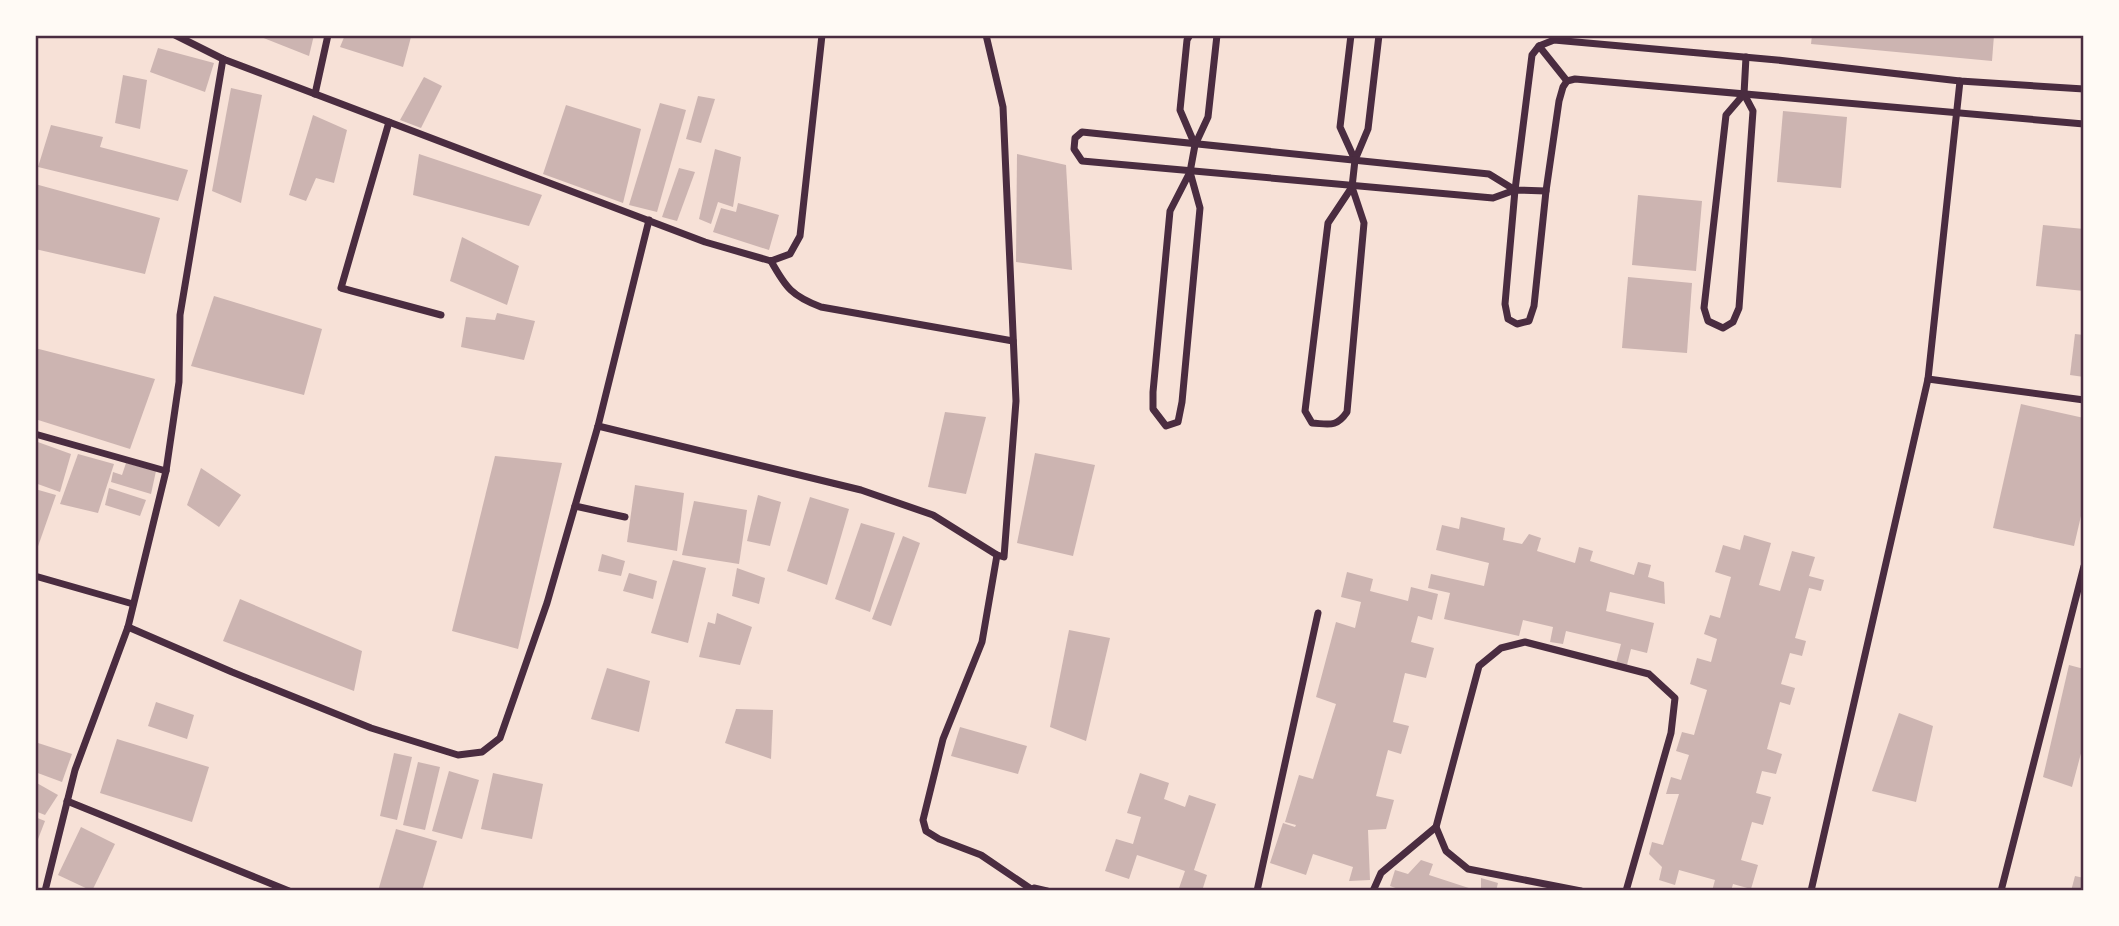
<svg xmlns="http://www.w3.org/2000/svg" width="2119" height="926" font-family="Barlow,sans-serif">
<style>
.building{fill:#ccb4b1}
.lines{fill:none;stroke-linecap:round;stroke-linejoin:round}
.minor{stroke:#4a2c40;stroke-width:7}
.neatline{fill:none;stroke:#4a2c40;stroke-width:2.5}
</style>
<rect width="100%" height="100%" fill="#f7e1d7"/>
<g class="building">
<polygon points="256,35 314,35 309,56"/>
<polygon points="345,35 402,35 411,37 403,67 340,47"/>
<polygon points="1812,35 1994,35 1992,61 1811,44"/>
<polygon points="158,48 214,63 205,92 150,72"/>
<polygon points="123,75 147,80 140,129 115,123"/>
<polygon points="424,77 442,86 421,128 400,120"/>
<polygon points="231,88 262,95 241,203 212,191"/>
<polygon points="698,96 715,99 701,143 686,139"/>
<polygon points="660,103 686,110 657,212 629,205"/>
<polygon points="566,105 641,129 623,203 543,174"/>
<polygon points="1783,111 1847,117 1841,188 1777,182"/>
<polygon points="313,115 347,130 334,183 316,178 306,201 289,195"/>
<polygon points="51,125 103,137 100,147 188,170 178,201 38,167"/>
<polygon points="715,149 741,157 733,207 718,202 711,224 699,219"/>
<polygon points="419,154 542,195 529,226 413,195"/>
<polygon points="1017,154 1066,165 1072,270 1016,262"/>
<polygon points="679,168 695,172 677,221 662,217"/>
<polygon points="35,184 160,218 145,274 35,249"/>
<polygon points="1638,195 1702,201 1696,271 1632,265"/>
<polygon points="738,203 779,215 769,250 713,232 721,208 736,212"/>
<polygon points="2043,225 2084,229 2084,291 2036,286"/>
<polygon points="462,237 519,266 507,305 450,281"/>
<polygon points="1628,277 1692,283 1687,353 1622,348"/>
<polygon points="214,296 322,329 304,395 191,366"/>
<polygon points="497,313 535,321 524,360 461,347 466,317 495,320"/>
<polygon points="2075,334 2084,335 2084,377 2070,375"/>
<polygon points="35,348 155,379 130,449 35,419"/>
<polygon points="2021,404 2084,418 2084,503 2074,546 1993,528"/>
<polygon points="945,412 986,417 966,494 928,487"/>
<polygon points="35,441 71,454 60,492 35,483"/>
<polygon points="1035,453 1095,465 1073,556 1017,543"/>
<polygon points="78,454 114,464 98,513 60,504"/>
<polygon points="495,456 562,463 518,649 452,631"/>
<polygon points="126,463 156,471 151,494 111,482 113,472 122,475"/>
<polygon points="201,468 241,495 219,527 187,505"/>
<polygon points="635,485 684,493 677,551 627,542"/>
<polygon points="109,488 146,500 140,516 105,505"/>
<polygon points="35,489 56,495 35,555"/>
<polygon points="758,495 781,502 770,546 747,541"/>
<polygon points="810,497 849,509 827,585 787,571"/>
<polygon points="694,501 747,510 739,564 682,555"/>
<polygon points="1461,517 1505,528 1503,540 1522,544 1529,534 1541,538 1537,551 1575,563 1579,547 1593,551 1590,561 1634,575 1638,562 1651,565 1648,577 1664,582 1665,604 1610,592 1606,611 1654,623 1647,653 1631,649 1627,665 1616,663 1621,644 1566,631 1563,644 1550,642 1553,627 1523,620 1519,636 1444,619 1450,593 1428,588 1431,574 1484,586 1489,563 1436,550 1442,525 1459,529"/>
<polygon points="861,523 895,533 870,612 835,599"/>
<polygon points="1744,535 1771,543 1759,585 1780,591 1792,551 1815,557 1809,576 1824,580 1821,591 1809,588 1795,638 1806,641 1802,656 1790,653 1781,684 1795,688 1790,705 1780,702 1767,749 1782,754 1776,774 1762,771 1756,793 1771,797 1763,825 1752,822 1741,860 1758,865 1751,889 1733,884 1731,891 1712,891 1715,880 1679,870 1675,885 1659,880 1662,867 1649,854 1652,842 1663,845 1679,794 1666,794 1671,777 1681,780 1689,755 1676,751 1682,732 1694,735 1707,690 1690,684 1697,658 1711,662 1717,639 1704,634 1710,615 1720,618 1731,577 1715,572 1723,545 1740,550"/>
<polygon points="903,536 920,543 891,626 872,619"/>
<polygon points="602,554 625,561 621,576 598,571"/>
<polygon points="673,560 706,568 688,643 651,633"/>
<polygon points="737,568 765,578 759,604 732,596"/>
<polygon points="1347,572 1373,579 1370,591 1408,601 1411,587 1438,594 1432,620 1418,616 1411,642 1434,648 1426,678 1405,673 1393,722 1409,726 1401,754 1388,750 1376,796 1394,800 1386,829 1368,830 1370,880 1349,881 1353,867 1313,854 1306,875 1270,863 1283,823 1295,827 1296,825 1285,822 1299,775 1313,779 1336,704 1316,697 1336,622 1355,628 1361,602 1341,597"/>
<polygon points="629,573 657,581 653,599 623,591"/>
<polygon points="240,599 362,651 354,691 223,641"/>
<polygon points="717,613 752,627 740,665 699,657 708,622 715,624"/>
<polygon points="1069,630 1110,638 1086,741 1050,727"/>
<polygon points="2069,665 2084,669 2084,742 2072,787 2043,777"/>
<polygon points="607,668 650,681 639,732 591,719"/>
<polygon points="156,702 194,715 187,739 148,726"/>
<polygon points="736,709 773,710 771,759 725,743"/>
<polygon points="1899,713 1933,726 1916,802 1872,791"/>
<polygon points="960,727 1027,746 1018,774 951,756"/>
<polygon points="117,739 209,767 192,822 100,793"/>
<polygon points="35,742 72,754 62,782 35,772"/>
<polygon points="394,753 412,757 397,820 380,816"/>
<polygon points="418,762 440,767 425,830 403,825"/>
<polygon points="449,771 479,780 462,839 432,831"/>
<polygon points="493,773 543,784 532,839 481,829"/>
<polygon points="1140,773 1169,783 1164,799 1185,807 1189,795 1216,804 1194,870 1207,875 1202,891 1178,891 1185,871 1137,855 1129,879 1105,871 1116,839 1133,844 1141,817 1127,813"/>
<polygon points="35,782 58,795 45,815 35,811"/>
<polygon points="35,817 45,821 35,847"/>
<polygon points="81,827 115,844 92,891 58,875"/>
<polygon points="396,829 437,841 422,891 378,891"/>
<polygon points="1421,860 1433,864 1429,875 1478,891 1404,891 1390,886 1395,870 1408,874"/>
<polygon points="2075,876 2084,878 2084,891 2071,891"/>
<polygon points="1481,878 1498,883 1496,891 1481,891"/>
</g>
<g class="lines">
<g class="minor">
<polyline points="175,35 223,59 705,242 771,261 790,254 800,236 822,35"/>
<polyline points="1190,35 1187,40 1180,110 1195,145"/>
<polyline points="1351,35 1340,127 1355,160"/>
<polyline points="1539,46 1567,81"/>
<polyline points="2084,89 1960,81 1777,60 1554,40 1539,46 1532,55 1515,190 1505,304 1508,319 1517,324 1529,321 1534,306 1546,191 1559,101 1563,87 1567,81 1575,79 2084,124"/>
<polyline points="315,94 328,35"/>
<polyline points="1744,94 1726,115 1704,308 1708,321 1723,328 1733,322 1739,308 1753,111 1744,94 1746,57"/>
<polyline points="389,122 341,288 441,315"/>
<polyline points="1190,172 1200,208 1182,402 1178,422 1166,426 1153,409 1153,392 1170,211 1190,172 1195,145 1208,117 1217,35"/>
<path d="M1352,187L1328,223L1305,411L1312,423C1329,424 1336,428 1347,412L1364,223L1352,187L1355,160L1368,129L1379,35"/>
<polyline points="1515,190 1489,174 1082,132 1075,138 1074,149 1082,161 1493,198 1515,190 1546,191"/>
<path d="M771,261C786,288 792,296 821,307L1013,341"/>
<polyline points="1928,379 2084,400"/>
<polyline points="598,426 861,490 933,515 997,555 1004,557 1016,401 1003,107 986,35"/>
<polyline points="35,434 166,471"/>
<polyline points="575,506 625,517"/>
<polyline points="997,555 982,642 943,739 923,820 926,831 939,839 981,855 1034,891"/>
<polyline points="35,576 133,604"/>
<polyline points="128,627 232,672 371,728 458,755 482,752 500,738 547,603 598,426 649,220"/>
<polyline points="67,801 289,891"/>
<polyline points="1034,888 1047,891"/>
<polyline points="45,891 75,770 128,627 166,471 179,382 180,315 223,59"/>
<polyline points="1257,891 1318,613"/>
<polyline points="1373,891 1381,873 1436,827"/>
<polyline points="1581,891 1468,869 1446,851 1436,827 1479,666 1501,648 1525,642 1649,674 1675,698 1671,733 1626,891"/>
<polyline points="1811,891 1928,379 1960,81"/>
<polyline points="2001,891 2084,566"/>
</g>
</g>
<rect width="2119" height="926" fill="none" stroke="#fffaf5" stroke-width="74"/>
<rect x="37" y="37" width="2045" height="852" class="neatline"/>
</svg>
